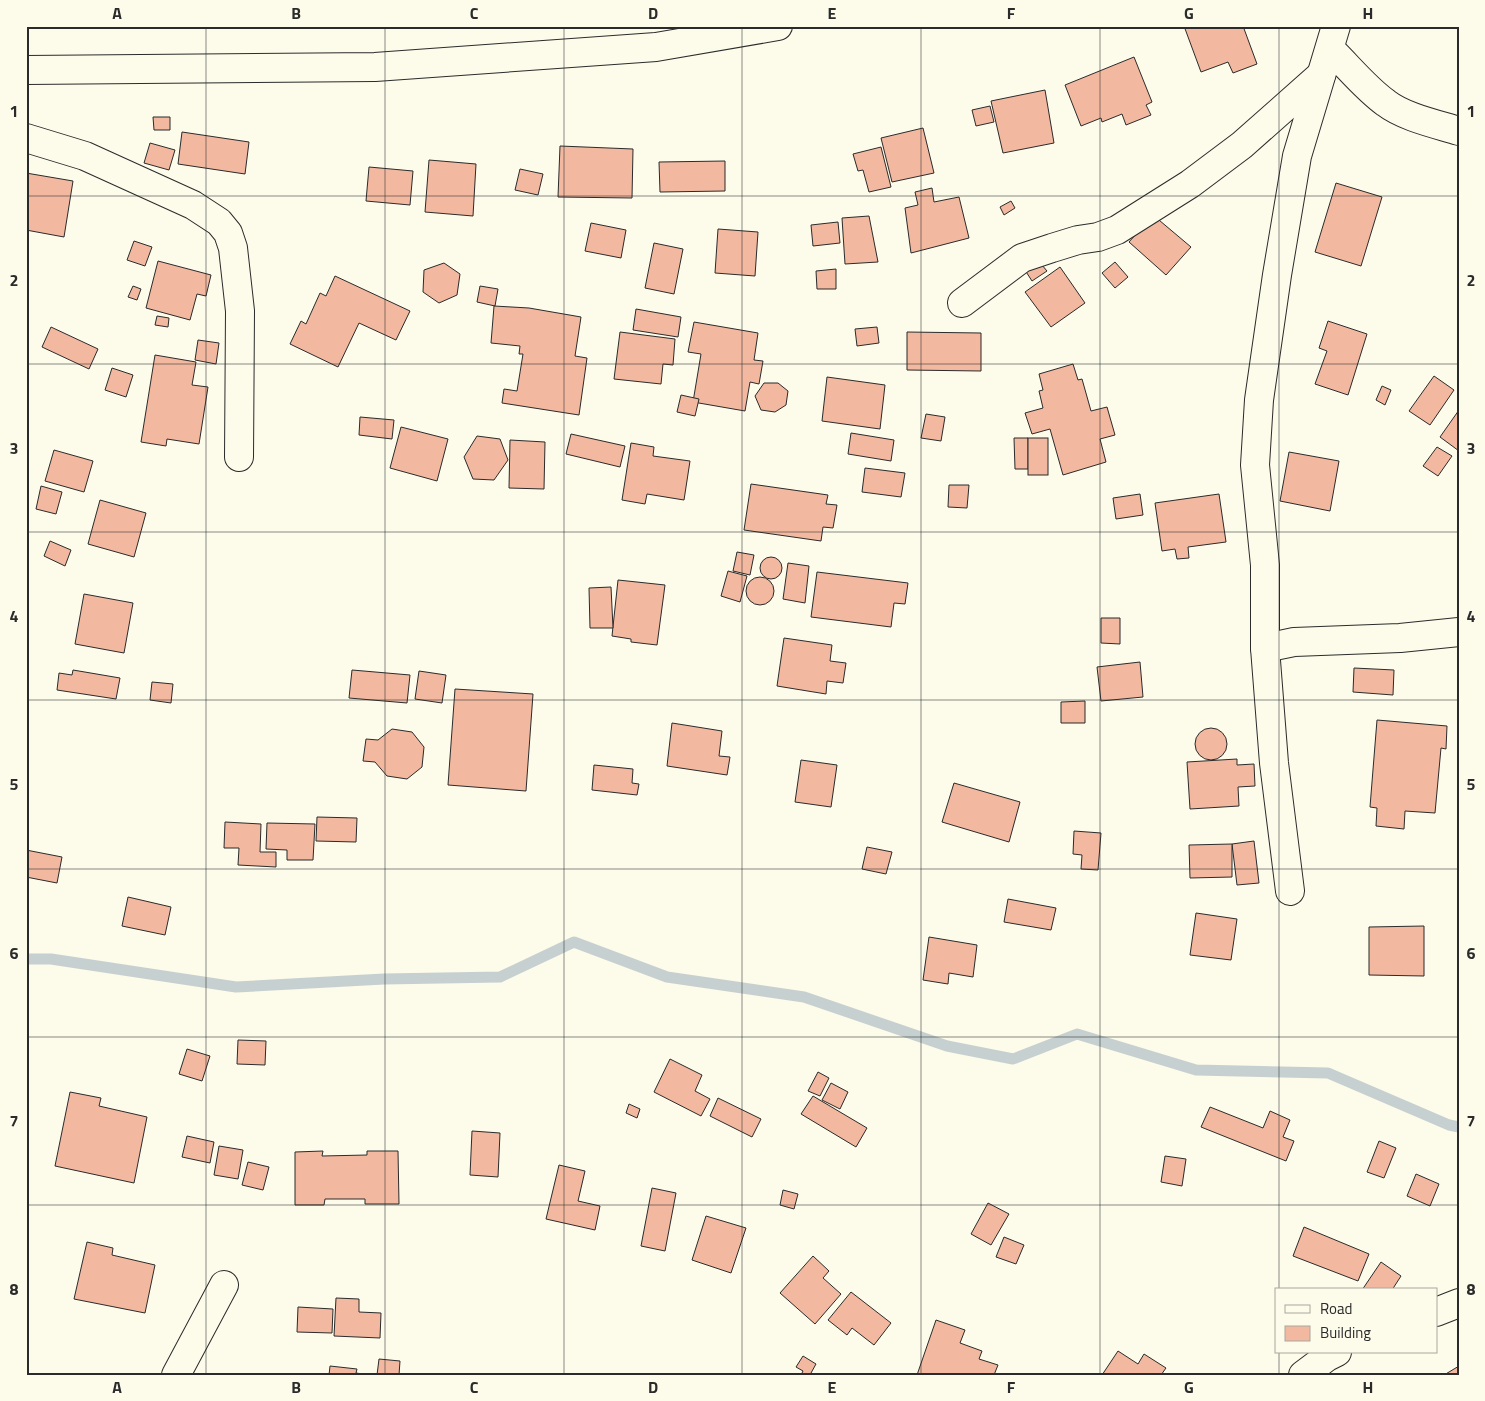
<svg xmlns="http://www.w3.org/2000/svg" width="1485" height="1401" font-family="'Titillium Web',sans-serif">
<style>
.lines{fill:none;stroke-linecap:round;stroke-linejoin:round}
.stream{stroke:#c7d0d0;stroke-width:11}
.building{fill:#f2b8a0;stroke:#2b2b2b}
.minor-casing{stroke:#2b2b2b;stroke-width:30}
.major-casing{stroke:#2b2b2b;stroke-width:30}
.minor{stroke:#fdfbea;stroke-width:28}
.major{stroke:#fdfbea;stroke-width:28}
.grid{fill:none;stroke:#2b2b2b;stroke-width:1;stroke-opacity:0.55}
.neatline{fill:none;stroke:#2b2b2b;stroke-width:2}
.grid-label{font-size:16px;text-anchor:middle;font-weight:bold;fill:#2b2b2b}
</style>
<rect width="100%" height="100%" fill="#fdfbea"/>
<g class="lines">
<polyline class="stream" points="26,959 51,959 236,987 384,979 500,977 574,942 667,977 804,997 947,1046 1013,1059 1077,1034 1196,1070 1328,1073 1449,1125 1459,1127"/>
</g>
<g class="building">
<polygon points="1184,26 1243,26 1257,64 1233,73 1228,62 1201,72"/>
<polygon points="1134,57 1152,102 1146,105 1151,115 1126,125 1122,114 1102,122 1101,118 1081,126 1065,85"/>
<polygon points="1045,90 1054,143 1003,153 991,101"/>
<polygon points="990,106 994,122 976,126 972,110"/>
<polygon points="153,117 170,117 170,130 154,130"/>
<polygon points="923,128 934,173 892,182 881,138"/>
<polygon points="182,132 249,142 245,174 178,164"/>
<polygon points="150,143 175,150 169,170 144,163"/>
<polygon points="560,146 633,149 632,198 558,197"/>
<polygon points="881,147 891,187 869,192 863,170 858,171 853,154"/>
<polygon points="429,160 476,164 473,216 425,212"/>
<polygon points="725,161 725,191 660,192 659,162"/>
<polygon points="369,167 413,171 410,205 366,201"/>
<polygon points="520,169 543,174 538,195 515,190"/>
<polygon points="26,173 73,181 64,237 26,230"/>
<polygon points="1336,183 1382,197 1361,266 1315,252"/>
<polygon points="932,188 934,202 959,197 969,238 911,253 905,208 918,205 915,192"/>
<polygon points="1011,201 1015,208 1004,215 1000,207"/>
<polygon points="1153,215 1191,247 1166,275 1129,242"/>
<polygon points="869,216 878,262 845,264 842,218"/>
<polygon points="838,222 840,243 813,246 811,225"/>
<polygon points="591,223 626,230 621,258 585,251"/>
<polygon points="718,229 758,232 755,276 715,273"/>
<polygon points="134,241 152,247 145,266 127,260"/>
<polygon points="654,243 683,249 674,294 645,288"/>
<polygon points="1036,258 1047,271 1032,281 1023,267"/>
<polygon points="158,261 211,275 206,296 197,294 190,320 146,308"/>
<polygon points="1115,262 1128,277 1115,288 1102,273"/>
<polygon points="444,263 460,274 457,295 439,303 423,292 424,270"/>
<polygon points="1060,267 1085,303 1051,327 1025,292"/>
<polygon points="836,269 836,289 817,289 816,271"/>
<polygon points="335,276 410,311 396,340 359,323 338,367 290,344 301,321 306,324 320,293 326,296"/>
<polygon points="133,286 141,289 137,300 128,297"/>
<polygon points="480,286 498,289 495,306 477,302"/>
<polygon points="494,306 529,308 581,317 575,356 587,358 579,415 502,403 504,389 517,391 523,354 519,354 520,346 491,343"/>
<polygon points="636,309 681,317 678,337 633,330"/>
<polygon points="157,316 169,318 168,327 155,325"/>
<polygon points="1328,321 1367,334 1348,395 1315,384 1327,351 1319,348"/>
<polygon points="694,322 758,333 754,360 763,361 759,384 750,382 745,411 693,402 701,354 688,352"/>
<polygon points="51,327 98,349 89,369 42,347"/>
<polygon points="877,327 879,343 857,346 855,329"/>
<polygon points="620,332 675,339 673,365 663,364 661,384 614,379"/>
<polygon points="907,332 981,333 981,371 907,370"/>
<polygon points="198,340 219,343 216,364 195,360"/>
<polygon points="155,355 196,362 192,385 208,387 199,444 167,439 166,446 141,442"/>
<polygon points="1073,364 1078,380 1082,379 1091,411 1107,407 1115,435 1100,439 1106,462 1063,475 1050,429 1032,434 1025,413 1043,408 1039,391 1043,390 1039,374"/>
<polygon points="112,368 133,375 126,397 105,390"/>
<polygon points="1434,376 1454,390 1430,425 1409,411"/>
<polygon points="827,377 885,385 880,429 822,421"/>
<polygon points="764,383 778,383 788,391 786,405 775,412 761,410 755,396"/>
<polygon points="1382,386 1391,390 1385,405 1376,400"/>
<polygon points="681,395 699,399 695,416 677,412"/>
<polygon points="1459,410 1459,451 1440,437"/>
<polygon points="926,414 945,417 941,441 921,438"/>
<polygon points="360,417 394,420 392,439 359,435"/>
<polygon points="401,427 448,439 437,481 390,468"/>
<polygon points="851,433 894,440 891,461 848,454"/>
<polygon points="571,434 625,446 620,467 566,454"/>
<polygon points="477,436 500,439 508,460 494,480 473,479 464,457"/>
<polygon points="1014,438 1028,438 1028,469 1015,469"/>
<rect x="1028" y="438" width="20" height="37"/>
<polygon points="510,440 545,442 544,489 509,488"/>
<polygon points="631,443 654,447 653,456 690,461 684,500 647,494 645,504 622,500"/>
<polygon points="1437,447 1452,456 1438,476 1423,466"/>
<polygon points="54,450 93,461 84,492 45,481"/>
<polygon points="1289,452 1339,461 1330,511 1280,501"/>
<polygon points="865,468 905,473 901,497 862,492"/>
<polygon points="751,484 828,495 826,504 837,505 833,528 823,527 821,541 744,530"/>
<polygon points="949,485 969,485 967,508 948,507"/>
<polygon points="41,486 62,492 56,514 36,509"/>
<polygon points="1140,494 1143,515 1116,519 1113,498"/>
<polygon points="1219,494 1226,542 1188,547 1189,558 1177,559 1175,549 1162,551 1155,503"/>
<polygon points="100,500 146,513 134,557 88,544"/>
<polygon points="50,541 71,550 65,566 44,556"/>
<polygon points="737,552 754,555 750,575 733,571"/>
<circle cx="771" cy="568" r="11"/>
<polygon points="788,563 809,566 805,603 783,599"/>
<polygon points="728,571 747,576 740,602 721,596"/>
<polygon points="817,572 908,583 905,604 894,603 891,627 811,617"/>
<circle cx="760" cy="591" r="14"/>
<polygon points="618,580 665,585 657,645 631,642 631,639 612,636"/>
<polygon points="611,587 613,628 590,628 589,588"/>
<polygon points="84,594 133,603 124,653 75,644"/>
<polygon points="1101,618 1120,618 1120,644 1101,643"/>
<polygon points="784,638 832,645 830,661 846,663 843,683 827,681 826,694 777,686"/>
<polygon points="1140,662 1143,697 1101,701 1097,667"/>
<polygon points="1354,668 1394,670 1393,695 1353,692"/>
<polygon points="73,670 120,678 116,699 57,690 59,673 72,675"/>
<polygon points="352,670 410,675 407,703 349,698"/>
<polygon points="419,671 446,675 442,703 415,699"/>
<polygon points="152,682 173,684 171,703 150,700"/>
<polygon points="455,689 533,694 526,791 448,785"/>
<polygon points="1085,701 1085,723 1061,723 1061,702"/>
<polygon points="1377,720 1447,726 1446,749 1441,748 1435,813 1405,811 1404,829 1376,826 1377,808 1370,807"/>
<polygon points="672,723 722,731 719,756 730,757 727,775 667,766"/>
<circle cx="1211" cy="744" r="16"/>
<polygon points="392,729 412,732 424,747 422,767 407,779 387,776 375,762 363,761 366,739 378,740"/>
<polygon points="1237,759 1237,765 1254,764 1255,786 1238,787 1239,806 1190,809 1187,762"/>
<polygon points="801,760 837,765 831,807 795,802"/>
<polygon points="594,765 633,769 632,783 639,784 637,795 592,790"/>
<polygon points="954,783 1020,802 1009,842 942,822"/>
<polygon points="317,817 357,818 356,842 316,841"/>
<polygon points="225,822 261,824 260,852 276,852 276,867 238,865 239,848 224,848"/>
<polygon points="267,823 315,824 313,860 287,860 287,850 266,849"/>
<polygon points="1074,831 1101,833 1098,870 1081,869 1082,855 1073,854"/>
<polygon points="1254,841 1259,883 1237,885 1232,844"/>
<polygon points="1232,844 1232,877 1190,878 1189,845"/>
<polygon points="867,847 892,852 886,874 862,869"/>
<polygon points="26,850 62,857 57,883 26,877"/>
<polygon points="128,897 171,907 165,935 122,926"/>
<polygon points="1008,899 1056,908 1051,930 1004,922"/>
<polygon points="1196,913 1237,919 1231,960 1190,955"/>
<polygon points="1424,926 1424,976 1369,975 1369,927"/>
<polygon points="929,937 977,945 973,977 949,973 948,984 923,980"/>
<polygon points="238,1040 266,1041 265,1065 237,1064"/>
<polygon points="187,1049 210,1056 202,1081 179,1074"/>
<polygon points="670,1059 702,1075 695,1091 710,1099 701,1116 654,1092"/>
<polygon points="818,1072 829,1078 820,1096 808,1091"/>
<polygon points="831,1083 848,1092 840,1109 822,1100"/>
<polygon points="70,1092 101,1098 99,1106 147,1117 134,1183 55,1166"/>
<polygon points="813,1096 867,1128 856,1147 801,1114"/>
<polygon points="718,1098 761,1119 752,1137 710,1116"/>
<polygon points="629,1104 640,1109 637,1118 626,1113"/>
<polygon points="1210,1107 1263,1128 1270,1111 1290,1120 1283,1137 1294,1141 1286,1161 1201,1127"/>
<polygon points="472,1131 500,1133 498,1177 470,1175"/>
<polygon points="187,1136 214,1142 210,1163 182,1157"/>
<polygon points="1379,1141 1396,1148 1384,1178 1367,1172"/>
<polygon points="219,1146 243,1150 238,1179 214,1175"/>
<polygon points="323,1151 322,1156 367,1155 367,1151 398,1151 399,1204 365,1204 365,1199 325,1199 324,1205 295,1205 295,1152"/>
<polygon points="1165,1156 1186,1159 1182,1186 1161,1182"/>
<polygon points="248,1162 269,1167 263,1190 242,1185"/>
<polygon points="559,1165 585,1171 578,1201 600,1206 595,1230 546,1219"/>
<polygon points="1416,1174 1439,1184 1430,1206 1407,1196"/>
<polygon points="652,1188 676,1193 665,1251 641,1246"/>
<polygon points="783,1190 798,1194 794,1209 780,1205"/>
<polygon points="988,1203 1009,1214 991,1245 971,1234"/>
<polygon points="706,1216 746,1228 731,1273 692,1260"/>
<polygon points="1304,1227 1369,1254 1358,1281 1293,1256"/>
<polygon points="1004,1237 1024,1245 1016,1264 996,1257"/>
<polygon points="87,1242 113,1248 112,1255 155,1265 145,1313 74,1299"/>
<polygon points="813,1256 829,1271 823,1278 841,1294 815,1324 780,1293"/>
<polygon points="1381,1262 1401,1276 1392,1290 1362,1290"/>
<polygon points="851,1292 891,1323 874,1345 852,1328 847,1335 828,1320"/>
<polygon points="336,1298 359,1299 359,1312 381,1313 380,1338 334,1336"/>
<polygon points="298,1307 333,1309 332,1333 297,1332"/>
<polygon points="936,1320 965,1330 960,1343 982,1351 979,1359 998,1365 994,1375 917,1375"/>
<polygon points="1118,1351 1138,1364 1144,1354 1166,1368 1161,1375 1102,1375"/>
<polygon points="803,1356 816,1364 811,1373 814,1375 801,1375 803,1371 796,1367"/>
<polygon points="379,1359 400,1361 399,1375 377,1375"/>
<polygon points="330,1366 357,1369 356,1373 369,1375 329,1375"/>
<polygon points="1459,1366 1459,1375 1444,1375"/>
</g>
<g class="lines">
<g class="minor-casing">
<g id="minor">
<path d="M1330,49C1348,66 1365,88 1386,103C1404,117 1436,124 1459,131"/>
<polyline points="26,138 85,156 193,205 219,222 228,233 233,248 240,311 239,457"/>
<polyline points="962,303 1022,258 1052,248 1078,240 1098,237 1117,230 1190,184 1242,145 1321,75"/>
<polyline points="1265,648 1294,642 1400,638 1459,632"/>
<polyline points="1290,891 1274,763 1265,648 1265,565 1255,465 1259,400 1277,275 1297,156 1336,26"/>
<polyline points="1436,1312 1459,1303"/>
<polyline points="176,1375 224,1285"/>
<polyline points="1303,1375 1327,1357 1337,1352"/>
</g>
</g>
<g class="major-casing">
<polyline id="major" points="26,70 375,67 656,47 778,26"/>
</g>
<use href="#minor" class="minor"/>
<use href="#major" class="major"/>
</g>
<path class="grid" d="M206,26V1375M385,26V1375M564,26V1375M742,26V1375M921,26V1375M1100,26V1375M1279,26V1290M26,196H1459M26,364H1459M26,532H1459M26,700H1459M26,869H1459M26,1037H1459M26,1205H1459M1279,1352V1375"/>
<rect width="1485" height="1401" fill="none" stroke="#fdfbea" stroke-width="55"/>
<rect x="1275" y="1288" width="162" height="65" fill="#fdfbea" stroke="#a9a89e"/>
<rect x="1285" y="1305" width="25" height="8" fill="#fdfbea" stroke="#a9a89e"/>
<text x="1320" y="1314" font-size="15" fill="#2b2b2b">Road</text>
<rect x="1285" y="1326" width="25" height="15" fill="#f2b8a0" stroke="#a9a89e"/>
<text x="1320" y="1338" font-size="15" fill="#2b2b2b">Building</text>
<rect x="28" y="28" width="1430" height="1346" class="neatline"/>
<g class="grid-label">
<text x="117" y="19">A</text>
<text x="296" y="19">B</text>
<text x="474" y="19">C</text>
<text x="653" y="19">D</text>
<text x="832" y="19">E</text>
<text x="1011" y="19">F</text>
<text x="1189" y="19">G</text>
<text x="1368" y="19">H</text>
<text x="14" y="117">1</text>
<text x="1471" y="117">1</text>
<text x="14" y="286">2</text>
<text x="1471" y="286">2</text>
<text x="14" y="454">3</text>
<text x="1471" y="454">3</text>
<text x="14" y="622">4</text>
<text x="1471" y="622">4</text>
<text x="14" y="790">5</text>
<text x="1471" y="790">5</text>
<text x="14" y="959">6</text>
<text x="1471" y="959">6</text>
<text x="14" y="1127">7</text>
<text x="1471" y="1127">7</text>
<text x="14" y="1295">8</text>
<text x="1471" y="1295">8</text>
<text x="117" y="1393">A</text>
<text x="296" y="1393">B</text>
<text x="474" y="1393">C</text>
<text x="653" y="1393">D</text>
<text x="832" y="1393">E</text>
<text x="1011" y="1393">F</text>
<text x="1189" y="1393">G</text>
<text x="1368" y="1393">H</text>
</g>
</svg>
